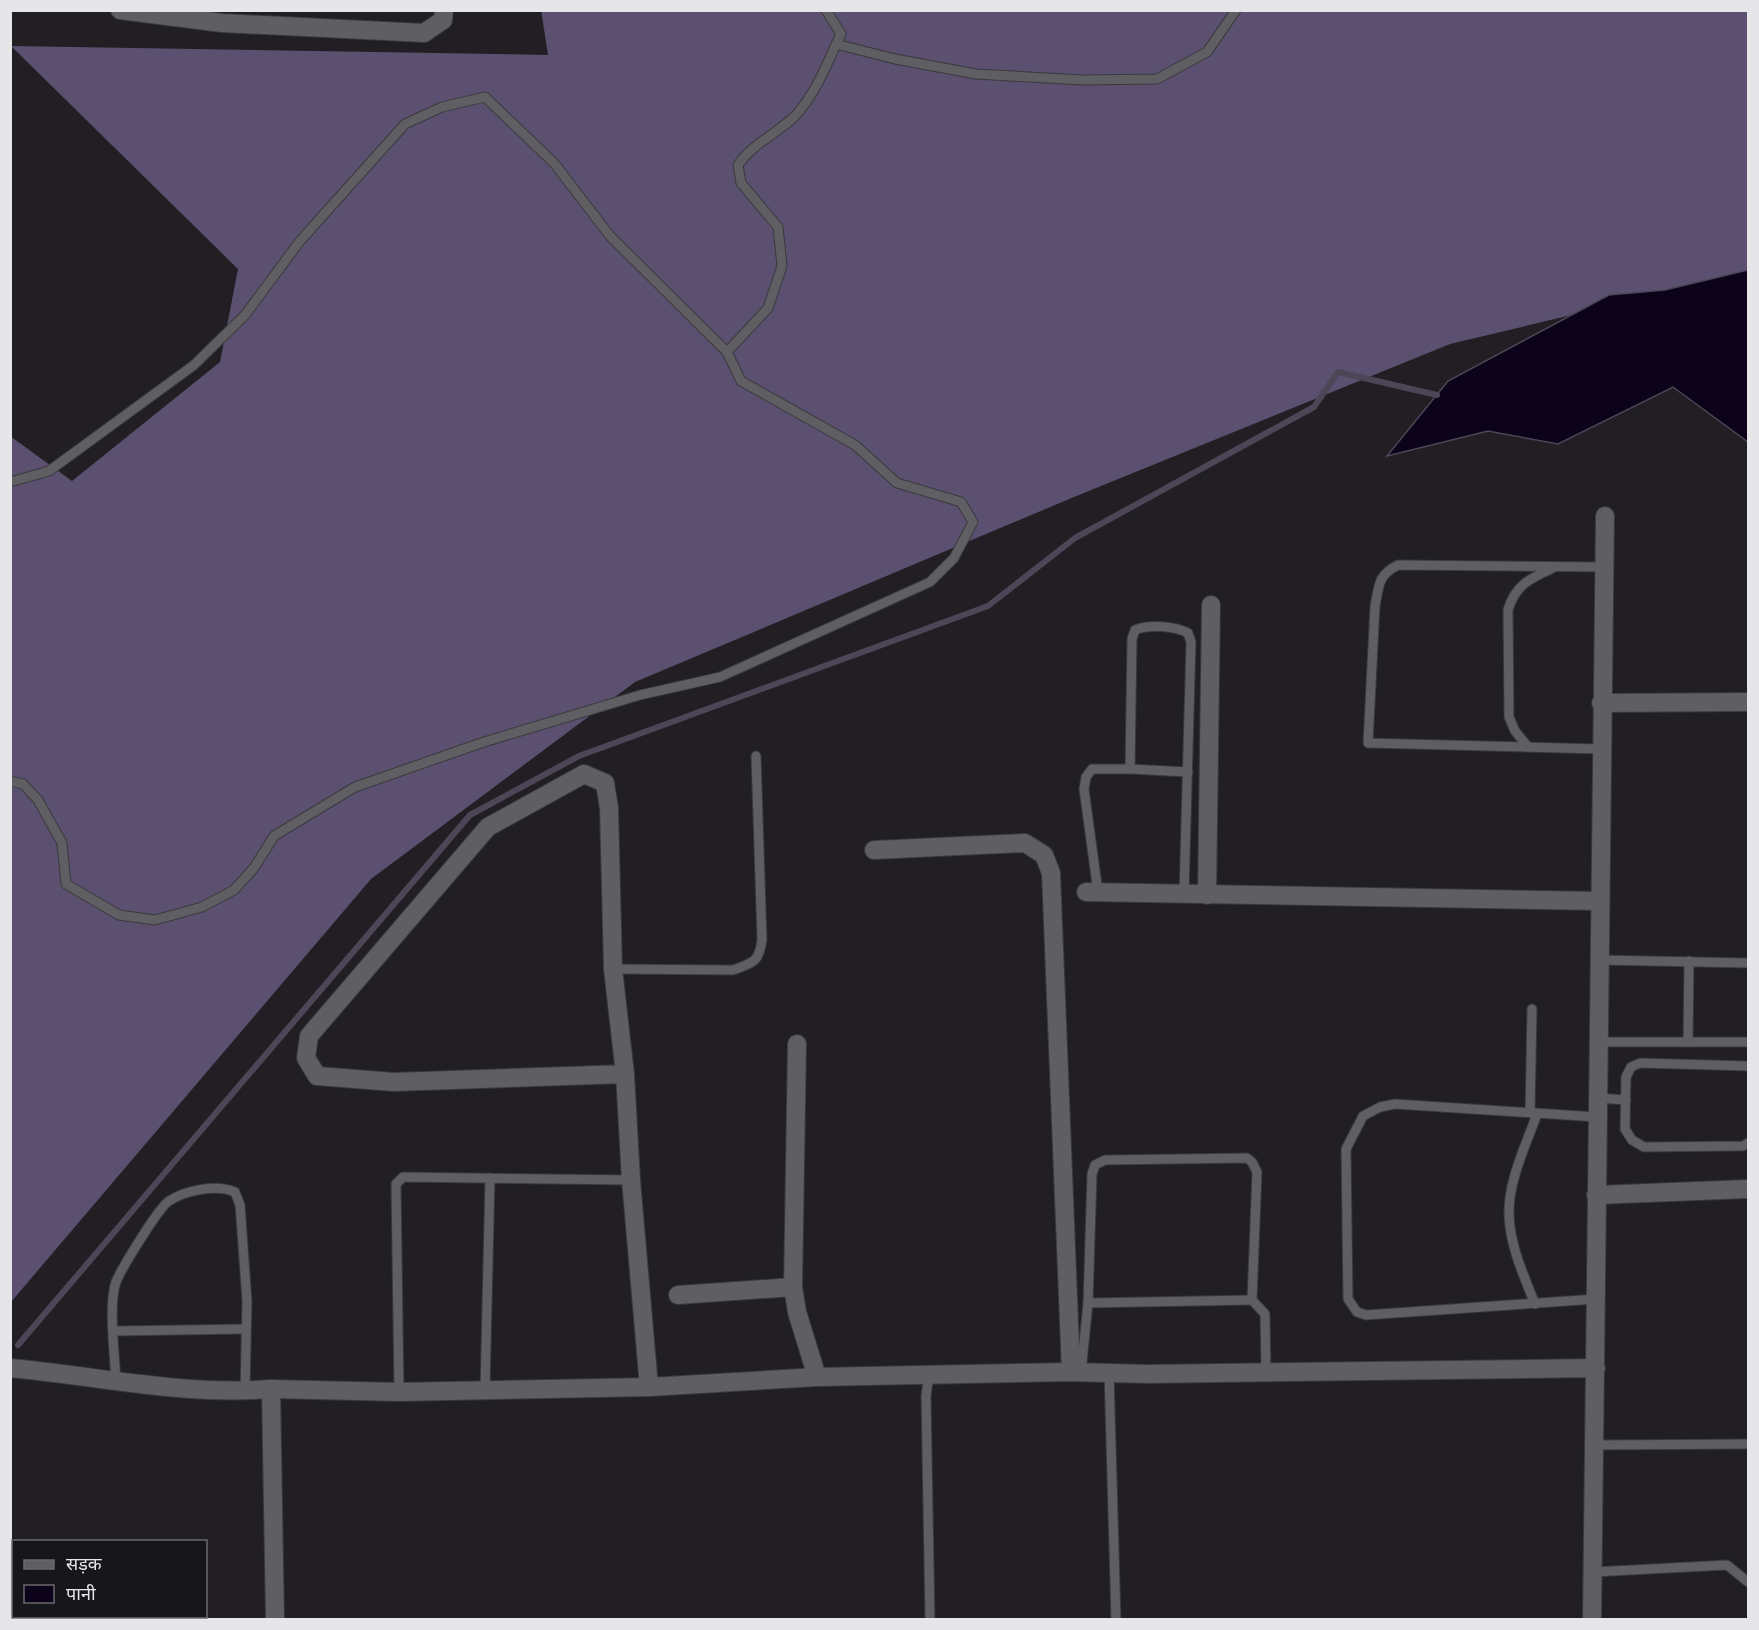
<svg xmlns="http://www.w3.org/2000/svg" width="1759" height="1630" font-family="'Titillium Web','Noto Sans Devanagari',sans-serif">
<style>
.forest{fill:#5c5070}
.water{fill:#0c0219;stroke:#4d4657;stroke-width:1.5}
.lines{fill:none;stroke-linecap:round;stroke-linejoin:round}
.stream{stroke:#4d4657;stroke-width:6}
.lane-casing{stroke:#3a393d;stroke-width:11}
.street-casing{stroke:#3a393d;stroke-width:20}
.lane{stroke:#5f5e62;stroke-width:9}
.street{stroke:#5f5e62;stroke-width:18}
</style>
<rect width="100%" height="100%" fill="#211f23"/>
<polygon class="forest" points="541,10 1748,11 1748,273 1450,344 1074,497 635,682 371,879 11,1302 10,436 72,481 220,362 238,269 11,46 548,55"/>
<polygon class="water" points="1748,270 1748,442 1673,387 1558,444 1488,431 1387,456 1448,381 1609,295 1665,290"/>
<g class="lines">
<polyline class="stream" points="18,1345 470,815 579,756 988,606 1075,538 1314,407 1338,372 1437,395"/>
<g class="lane-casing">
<g id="lane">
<polyline points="836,44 895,59 976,74 1082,80 1157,79 1207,52 1236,10"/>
<path d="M727,352L768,308L782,266L778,227L741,183L738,165C753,143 777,134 795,116C817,92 827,63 841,34L826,10"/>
<polyline points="10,482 49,471 194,365 245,315 300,241 405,124 442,107 485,97 554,163 610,236 727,352 741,381 855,445 897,483 961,502 973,522 954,558 930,582 720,677 640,695 484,742 355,787 274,836 254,868 234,890 202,907 155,920 119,915 66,884 62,843 38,800 23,784 10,781"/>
<path d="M1528,747L1515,731L1509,717L1508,610C1515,585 1531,578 1553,568"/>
<path d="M1600,749L1368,743L1375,606C1379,585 1378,575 1398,565L1604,567"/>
<polyline points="1130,769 1188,772"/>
<path d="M1098,892L1084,789L1086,777L1092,769H1130L1132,639L1135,630C1148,624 1175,626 1188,633L1191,642L1184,894"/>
<polyline points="1599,960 1748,963"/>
<path d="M613,969L733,970C753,963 759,962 762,940L756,756"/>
<polyline points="1598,1042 1748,1042"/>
<polyline points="1688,1042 1689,961"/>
<polyline points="1748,1066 1640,1063 1631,1067 1626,1077 1625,1129 1632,1140 1644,1147 1743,1146 1748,1143"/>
<polyline points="1597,1098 1626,1100"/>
<polyline points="1530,1113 1532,1009"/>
<polyline points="1596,1299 1366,1315 1357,1312 1348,1299 1346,1149 1363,1116 1380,1107 1395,1104 1597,1117"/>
<polyline points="1088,1303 1092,1174 1095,1165 1105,1160 1247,1158 1252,1162 1257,1172 1252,1300 1265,1314 1266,1372"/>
<path d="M1535,1304C1524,1276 1510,1246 1509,1215C1508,1181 1526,1145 1537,1114"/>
<polyline points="114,1331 246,1329"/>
<polyline points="1081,1372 1088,1303 1252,1300"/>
<polyline points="1109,1373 1116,1620"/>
<polyline points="929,1374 926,1396 930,1620"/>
<path d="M116,1382C115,1357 108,1304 116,1282C121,1269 159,1207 169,1201C186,1190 216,1184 235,1192L240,1205L247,1301L245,1391"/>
<polyline points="485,1390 490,1178"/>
<polyline points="399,1392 396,1184 403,1177 631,1180"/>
<polyline points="1594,1445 1748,1444"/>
<polyline points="1593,1572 1727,1565 1748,1582"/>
</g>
</g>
<g class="street-casing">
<g id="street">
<polyline points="120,10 222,23 424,33 443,20 444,10"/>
<polyline points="1601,703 1748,702"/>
<polyline points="874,850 1025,843 1044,855 1051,873 1071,1372"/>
<polyline points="1086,892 1599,901"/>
<polyline points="1207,895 1211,605"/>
<polyline points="797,1044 793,1287 797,1312 817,1377"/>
<polyline points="625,1074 394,1082 317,1076 306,1058 309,1036 488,827 584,774 605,783 609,808 613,969 625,1074 631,1180 649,1387"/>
<polyline points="1596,1195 1748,1189"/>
<polyline points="678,1295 793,1287"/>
<path d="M10,1368C98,1376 183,1396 271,1389"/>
<polyline points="275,1620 271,1389 399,1392 649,1387 817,1377 1071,1372 1148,1374 1596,1368"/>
<polyline points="1592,1620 1605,516"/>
</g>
</g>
<use href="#lane" class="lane"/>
<use href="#street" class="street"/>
</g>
<rect width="1759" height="1630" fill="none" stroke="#e6e5e7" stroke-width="24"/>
<rect x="12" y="1540" width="195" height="78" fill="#17161a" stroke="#6a696c" stroke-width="1.5"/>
<rect x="24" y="1560" width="30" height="9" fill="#5f5e62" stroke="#6a696c" stroke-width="1.5"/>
<text x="66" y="1570" font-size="18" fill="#e6e5e7">सड़क</text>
<rect x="24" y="1585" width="30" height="18" fill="#0c0219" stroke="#6a696c" stroke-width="1.5"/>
<text x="66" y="1600" font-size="18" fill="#e6e5e7">पानी</text>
</svg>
